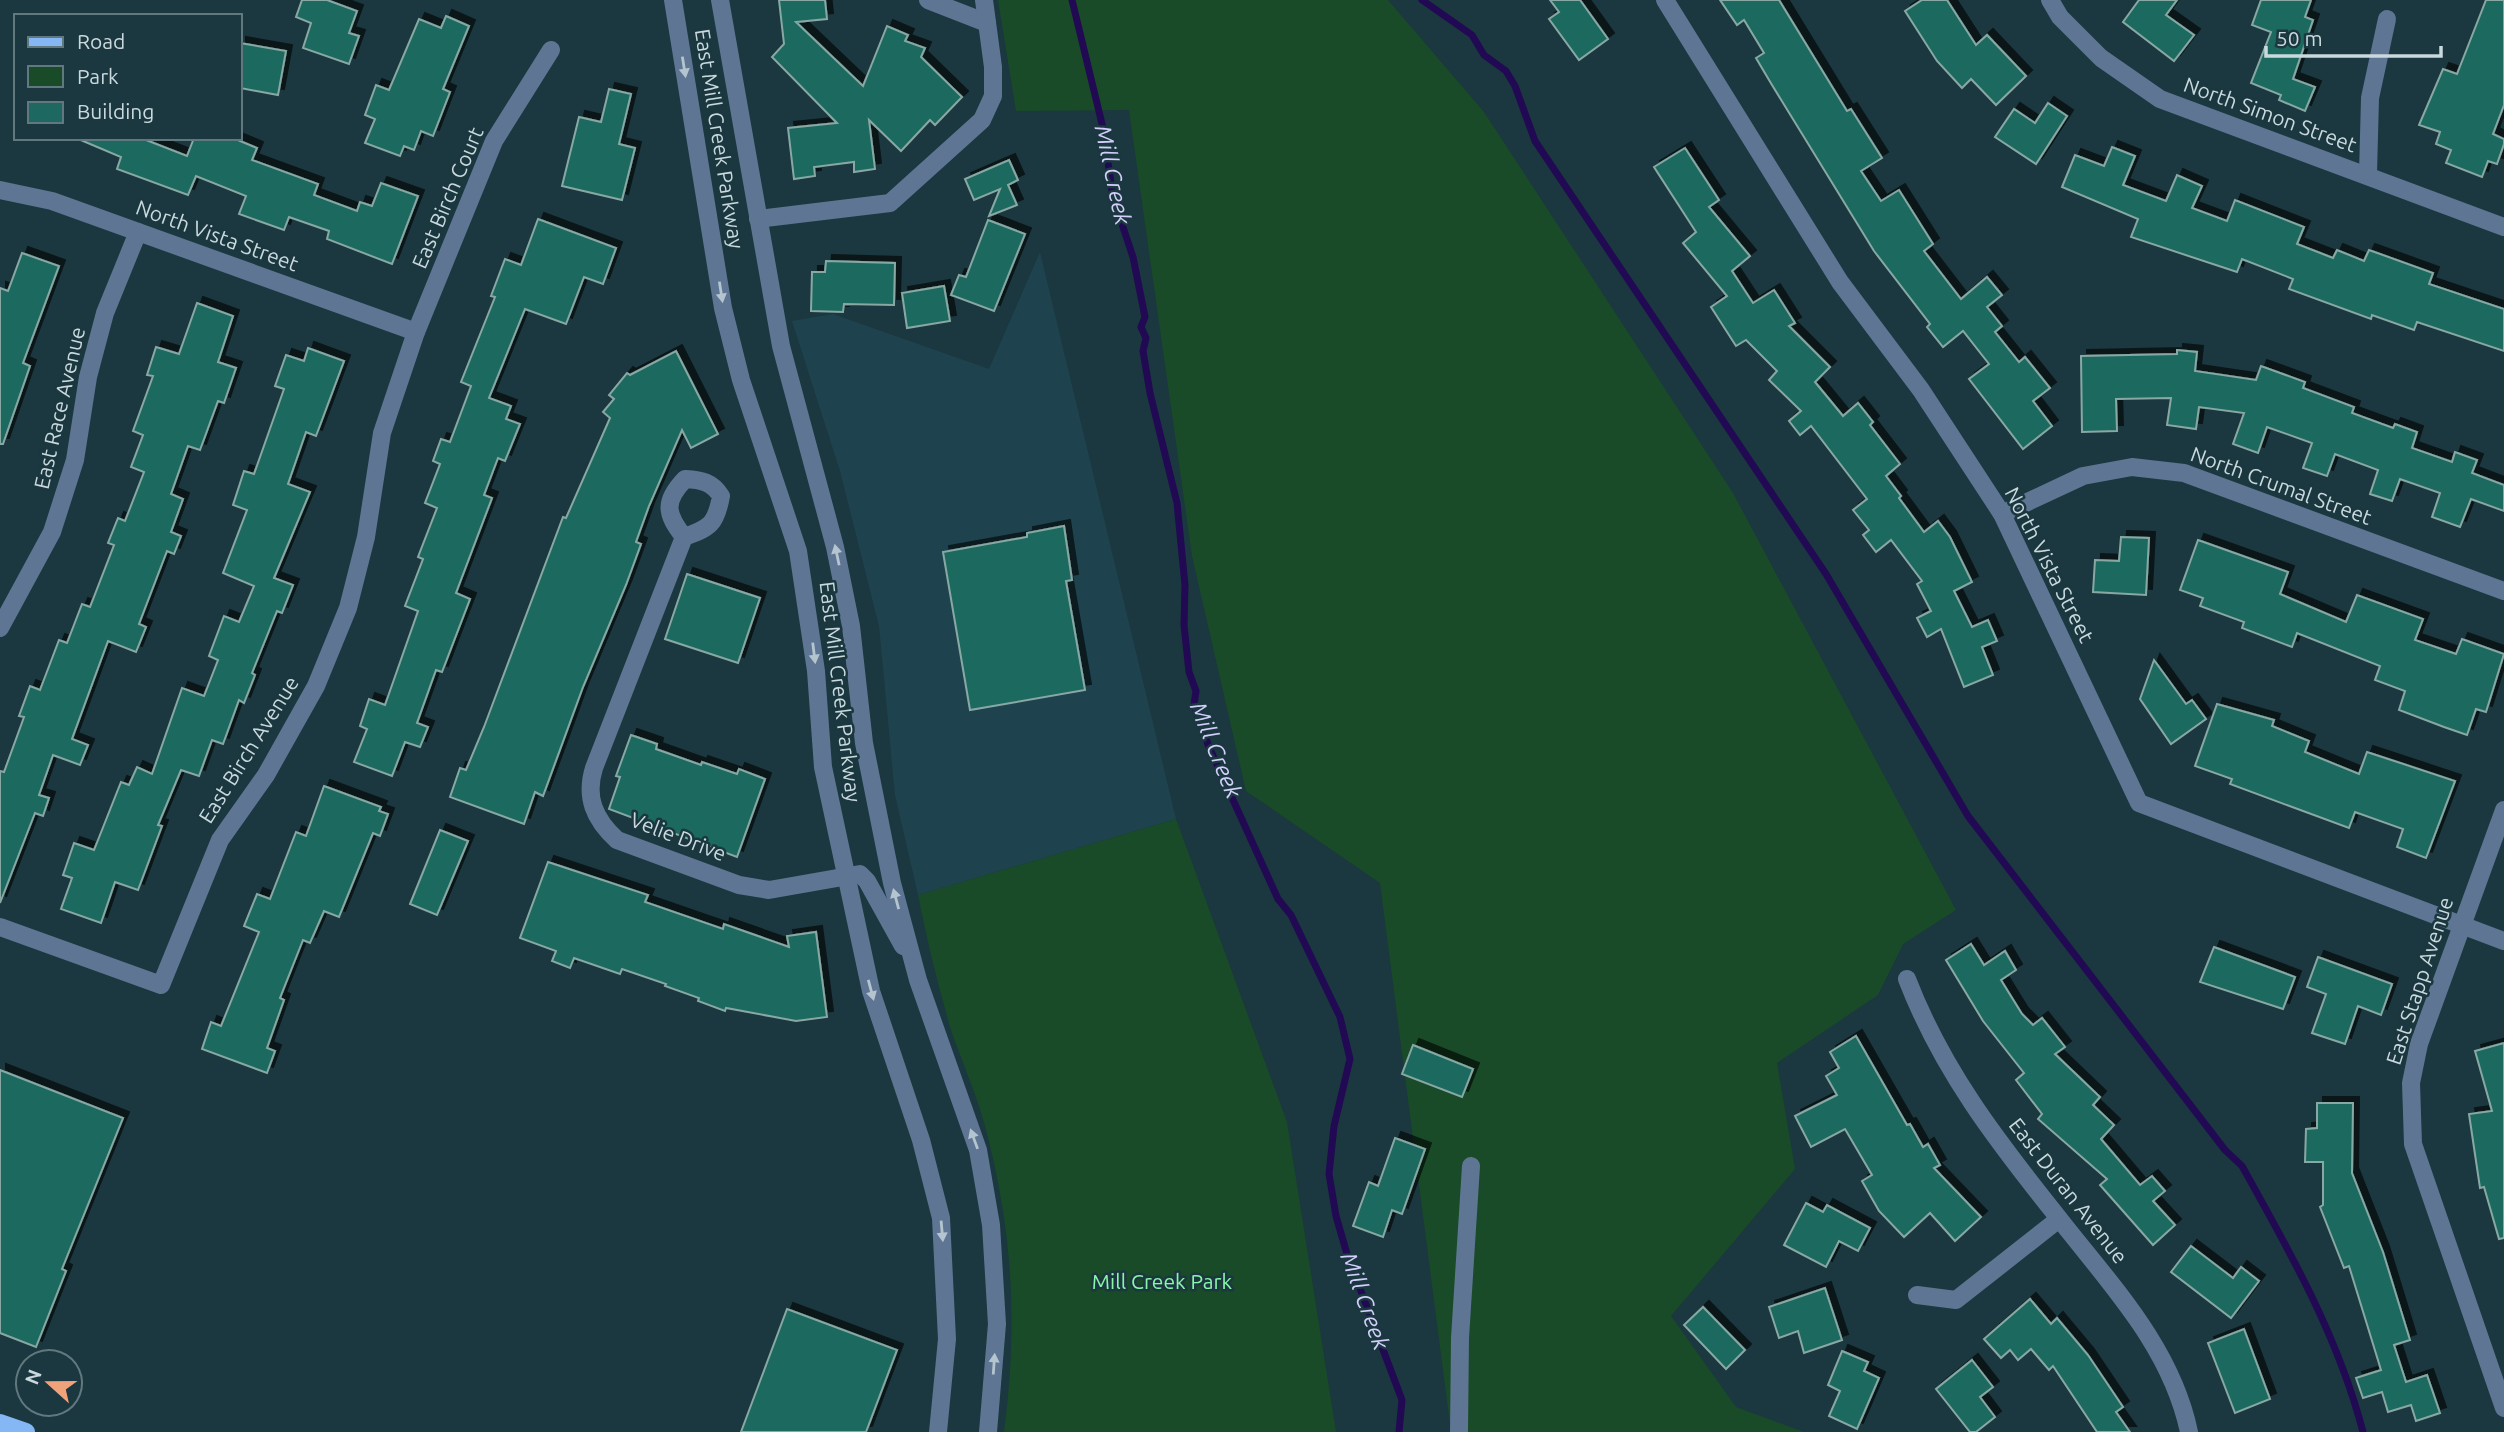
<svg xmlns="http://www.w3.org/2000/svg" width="2504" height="1432" font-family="Ubuntu,sans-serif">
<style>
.built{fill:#1e434f}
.green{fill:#194b29}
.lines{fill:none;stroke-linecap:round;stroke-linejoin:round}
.stream{stroke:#220954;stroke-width:7}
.building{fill:#1d6961;stroke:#88a8a4;stroke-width:2;filter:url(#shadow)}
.minor{stroke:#5e7693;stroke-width:18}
.major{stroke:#86b7f5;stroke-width:18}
.oneway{fill:#b4c5cf}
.labels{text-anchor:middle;stroke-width:5;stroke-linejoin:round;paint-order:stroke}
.street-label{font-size:21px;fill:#c9d9de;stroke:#1b373f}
.park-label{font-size:21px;fill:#89f7a7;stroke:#1b373f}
.water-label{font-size:23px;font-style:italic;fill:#d2cffb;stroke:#1b373f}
</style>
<defs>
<filter id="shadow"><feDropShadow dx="6" dy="-6" stdDeviation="0" flood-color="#0009"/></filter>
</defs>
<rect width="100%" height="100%" fill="#1b373f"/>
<polygon class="built" points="1040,252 1176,819 918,895 895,795 879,626 840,471 792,321 833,314 989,369"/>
<g class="green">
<polygon points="998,0 1388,0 1484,112 1733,493 1956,910 1903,944 1878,995 1777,1063 1795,1169 1671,1316 1736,1407 1804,1432 1451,1432 1380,883 1246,791 1192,556 1129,110 1016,111"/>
<path d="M1176,819L1287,1122L1336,1432H1004C1018,1324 1013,1231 985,1126C976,1093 962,1062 951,1030C938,986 927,940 918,895Z"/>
</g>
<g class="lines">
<g class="stream">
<polyline points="1072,0 1103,128 1113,197 1133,257 1145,317 1141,327 1146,338 1143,351 1150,393 1177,503 1185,585 1184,625 1189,672 1196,691 1194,705 1209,747 1278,899 1291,915 1340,1017 1350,1059 1334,1126 1329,1174 1336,1216 1347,1254 1402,1400 1399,1432"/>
<path d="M1422,0L1472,35L1484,55L1506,71L1515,86L1535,141L1826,574L1968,816L2225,1150L2242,1166C2290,1252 2338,1336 2363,1432"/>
</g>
</g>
<g class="building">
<polygon points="302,0 327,0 357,11 349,33 359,36 349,64 303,48 311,23 296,17"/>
<polygon points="779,0 825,0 827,19 796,22 863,86 887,26 908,35 905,41 925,48 921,57 962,97 935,125 930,120 901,151 869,120 875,169 854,172 854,162 814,167 815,176 794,179 788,128 837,123 772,57 784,44"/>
<polygon points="1550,0 1580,0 1608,39 1579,60 1549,19 1559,12"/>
<polygon points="1720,0 1779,0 1847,111 1851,109 1882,158 1861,171 1881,201 1899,190 1933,244 1924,251 1961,299 1987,277 2002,295 1987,307 2002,326 1995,332 2019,362 2025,357 2050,388 2033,401 2052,426 2023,449 1969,379 1989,364 1963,331 1943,347 1927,327 1930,324 1874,251 1772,85 1756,58 1764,53 1744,20 1737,25"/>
<polygon points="1922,0 1947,0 1976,45 1987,35 2026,76 1996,105 1971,79 1962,88 1937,61 1905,11"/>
<polygon points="2139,0 2177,0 2166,15 2194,35 2174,61 2123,22"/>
<polygon points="2261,0 2311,0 2305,17 2313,20 2293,79 2315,87 2305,111 2279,100 2281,95 2251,83 2271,32 2252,25"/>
<polygon points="2486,0 2504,0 2504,105 2493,134 2504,139 2504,144 2497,164 2488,161 2482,177 2446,163 2451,150 2436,144 2440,132 2419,125 2443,69 2457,74"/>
<polygon points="446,16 469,26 443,89 450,92 433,136 421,131 414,150 404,146 400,156 365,143 375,119 365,115 376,85 389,90 419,19 441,28"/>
<polygon points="240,43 286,51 278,95 240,88"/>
<polygon points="609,89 631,94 619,144 635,148 622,200 562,186 579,117 601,122"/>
<polygon points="2048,103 2067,116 2036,164 1995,137 2014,109 2035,123"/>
<polygon points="76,138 141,138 187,156 194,138 233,138 257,148 252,160 318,184 314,195 357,211 360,202 372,206 381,183 418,196 392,264 327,239 329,231 289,217 284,230 239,214 246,196 196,176 188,195 117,169 121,157"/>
<polygon points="2112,147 2135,156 2123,185 2166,201 2177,175 2202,186 2192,208 2227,221 2235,200 2304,227 2297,244 2333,258 2337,250 2364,261 2369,250 2433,273 2429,284 2504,309 2504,351 2417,322 2414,330 2372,315 2371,319 2289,289 2293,279 2242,259 2237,272 2131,237 2138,219 2062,187 2075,155 2104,166"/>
<polygon points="1685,148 1719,200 1709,207 1750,256 1732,271 1753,303 1774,290 1795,323 1789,326 1830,367 1815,382 1843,416 1858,403 1873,422 1870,425 1900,464 1886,476 1901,496 1899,498 1924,532 1938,521 1950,537 1972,582 1954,591 1972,627 1988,620 1997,641 1982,647 1993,675 1964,687 1941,629 1927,637 1917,618 1931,611 1917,584 1922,581 1891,540 1876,552 1863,535 1869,530 1853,510 1867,499 1811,426 1800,435 1789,421 1801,411 1769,380 1777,371 1746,340 1736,346 1711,307 1727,296 1683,243 1696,232 1654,167"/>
<polygon points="1009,160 1018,180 1008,185 1017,205 989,216 1000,189 974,200 965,179"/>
<polygon points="538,219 616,248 603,284 584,277 566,324 525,309 489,398 511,406 506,419 520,424 505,461 498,458 484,495 492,498 456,593 470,599 442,672 436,670 417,723 428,727 420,747 405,742 392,776 354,762 367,729 360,726 369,699 385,705 418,611 405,606 423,559 418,557 437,508 425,503 440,464 433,461 441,439 450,442 471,386 461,382 495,297 491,296 505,259 521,265"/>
<polygon points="988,220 1025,234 994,311 951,295 959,275 966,277"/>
<polygon points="22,253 59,266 23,363 30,366 3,444 0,444 0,288 8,291"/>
<polygon points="826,261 895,263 894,305 844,304 843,312 811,311 812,272 825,272"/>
<polygon points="944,286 950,321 907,328 902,293"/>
<polygon points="197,303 233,316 218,362 236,368 224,403 218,401 200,450 188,446 171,494 183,499 171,532 181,536 174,554 167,551 139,624 146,627 136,652 108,641 72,739 88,745 80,765 53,755 39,795 49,798 43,816 35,813 0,903 0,771 4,772 24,717 19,716 30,686 40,690 59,640 67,643 82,604 90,607 114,545 108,543 118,518 125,521 144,472 131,467 143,435 133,431 153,376 147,375 156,347 179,354"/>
<polygon points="308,348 344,361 316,436 306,432 288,484 310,492 274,578 293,585 282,613 277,611 252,673 255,675 244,703 239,700 223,744 212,740 199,776 181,770 158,825 162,826 138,890 115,882 101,923 61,909 72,878 63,875 74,843 94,850 121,782 129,785 137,767 152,774 182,688 204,696 218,660 209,656 224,616 239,622 254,586 223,573 247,510 233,505 244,471 254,474 284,389 275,386 286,355 304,361"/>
<polygon points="2177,350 2197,352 2195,371 2256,380 2261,366 2305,382 2303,388 2354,407 2352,413 2393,428 2395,424 2417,432 2412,448 2452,462 2455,452 2477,460 2472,473 2504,485 2504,511 2471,499 2460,527 2432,517 2440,493 2400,479 2392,501 2370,494 2378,470 2335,454 2327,476 2303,468 2312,443 2267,427 2258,453 2233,444 2244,413 2199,407 2196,429 2167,425 2171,398 2116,399 2117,431 2082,432 2081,356 2177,354"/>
<polygon points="676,351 718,434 691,448 682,430 649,506 636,542 641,544 626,585 583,687 543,796 535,792 524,824 450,797 460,768 466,770 484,727 563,517 566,518 610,418 603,412 614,399 609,395 627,373 630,375"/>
<polygon points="1064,526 1072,580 1066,581 1085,690 970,710 943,552 1027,537 1027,533"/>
<polygon points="2121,537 2149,538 2146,595 2093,592 2095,560 2119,561"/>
<polygon points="2198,540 2288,572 2280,594 2346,622 2357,595 2423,619 2415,640 2456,654 2462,639 2504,654 2486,712 2476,709 2467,735 2444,727 2399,710 2405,691 2375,680 2380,666 2297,633 2292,647 2242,628 2244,622 2200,606 2203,598 2180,590"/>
<polygon points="687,574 760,598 738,663 665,639"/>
<polygon points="2154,660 2186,704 2192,700 2206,719 2171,744 2140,699"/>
<polygon points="2217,704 2274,720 2272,726 2309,741 2305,752 2359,774 2367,752 2455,781 2426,858 2397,847 2403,829 2355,812 2349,828 2230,784 2232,779 2195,766"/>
<polygon points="631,735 657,744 656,749 701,765 702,762 737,774 739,769 765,779 737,857 609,809 620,777 616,776"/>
<polygon points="324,786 381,807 379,811 388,814 380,836 373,833 339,917 324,911 310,943 303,940 280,998 284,1000 267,1048 275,1051 267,1073 202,1049 211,1022 221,1026 259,932 244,926 257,894 270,899 296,832 306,836"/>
<polygon points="440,830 468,841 437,915 410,904"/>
<polygon points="548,862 648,895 645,902 723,929 724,924 789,947 787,936 816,932 827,1017 796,1021 726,1008 725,1011 698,1001 699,998 665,986 666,984 622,969 620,974 574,958 570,968 552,961 556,951 520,938"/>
<polygon points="1971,944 1984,965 2005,951 2016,970 2001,980 2022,1014 2033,1025 2042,1018 2065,1047 2055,1054 2100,1097 2093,1105 2114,1125 2101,1139 2140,1185 2152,1176 2165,1191 2153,1201 2175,1225 2153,1245 2100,1185 2107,1179 2038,1119 2042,1114 2016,1080 2024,1073 1983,1021 1946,960"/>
<polygon points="2214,947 2295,977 2283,1009 2200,982"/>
<polygon points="2318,957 2392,984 2381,1015 2358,1006 2345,1044 2312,1033 2326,994 2307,987"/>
<polygon points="1856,1036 1907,1125 1910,1124 1923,1147 1928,1144 1940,1165 1934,1168 1981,1217 1955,1241 1930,1213 1904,1237 1879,1211 1862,1181 1872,1175 1845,1129 1811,1147 1795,1116 1837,1095 1826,1076 1839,1068 1830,1052"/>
<polygon points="2504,1043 2504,1238 2499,1239 2484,1187 2480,1188 2469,1114 2492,1111 2475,1051"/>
<polygon points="1413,1045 1473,1069 1462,1097 1402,1074"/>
<polygon points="0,1070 123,1118 62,1269 66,1271 36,1347 0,1333"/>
<polygon points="2317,1103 2353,1103 2352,1173 2383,1252 2410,1340 2394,1345 2406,1382 2427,1375 2440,1413 2416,1421 2411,1405 2388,1412 2382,1392 2363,1398 2356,1378 2381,1370 2349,1266 2344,1268 2320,1207 2323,1205 2323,1162 2305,1162 2306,1129 2317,1128"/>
<polygon points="1395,1138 1425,1149 1402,1214 1392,1210 1383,1237 1353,1226 1369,1182 1378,1186"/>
<polygon points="1806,1203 1823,1212 1827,1205 1870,1228 1858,1251 1839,1241 1826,1267 1784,1245"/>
<polygon points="2191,1246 2233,1278 2241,1267 2259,1281 2231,1318 2171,1272"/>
<polygon points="1825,1288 1842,1340 1804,1353 1798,1331 1779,1338 1769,1307"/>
<polygon points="2030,1299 2051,1324 2057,1318 2088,1355 2123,1407 2116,1412 2130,1432 2097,1432 2053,1366 2049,1370 2031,1349 2018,1360 2010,1350 2001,1358 1984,1339"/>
<polygon points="1703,1307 1745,1350 1726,1369 1684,1325"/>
<polygon points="787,1309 897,1350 866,1432 741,1432"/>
<polygon points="2244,1329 2270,1399 2235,1413 2208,1343"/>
<polygon points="1842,1351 1868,1362 1864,1371 1879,1378 1857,1429 1829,1416 1840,1391 1828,1385"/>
<polygon points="1972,1360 1993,1387 1980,1397 1995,1417 1976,1432 1970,1432 1936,1389"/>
</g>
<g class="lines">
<g class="minor">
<polyline points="673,0 723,308 741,380 798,551 816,671 823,767 871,991 921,1140 941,1218 947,1339 938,1432"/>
<polyline points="720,0 781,346 835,547 851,626 864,743 892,883 918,980 978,1150 991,1225 997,1324 988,1432"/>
<polyline points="928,0 987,23"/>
<polyline points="1665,0 1840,282 1921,390 2002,514 2139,803 2504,941"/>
<polyline points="2050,0 2060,17 2101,58 2160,99 2504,227"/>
<polyline points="2368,174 2370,98 2387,19"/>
<polyline points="0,190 52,201 416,332"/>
<polyline points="758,219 890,203 982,120 993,96 993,67 984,0"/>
<polyline points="2002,514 2083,476 2132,467 2184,473 2504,591"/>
<path d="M684,537C666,514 663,502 685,479C702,480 712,482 721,496C716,524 710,528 684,537L594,768C585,797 594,819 617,840L739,885L769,890L860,874L867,881L903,946"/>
<polyline points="0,628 52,532 75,460 88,377 105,313 138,232"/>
<polyline points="2504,810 2419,1044 2411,1083 2413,1144 2504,1408"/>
<polyline points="0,927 161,985 220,840 266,775 316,686 348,608 366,537 382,433 416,332 494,141 551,50"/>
<path d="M1907,979C1942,1070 1997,1141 2057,1216C2109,1283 2171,1346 2189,1432"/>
<polyline points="1917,1295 1956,1300 2059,1219"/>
<polyline points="1459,1432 1460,1338 1471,1166"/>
</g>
<polyline class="major" points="0,1423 26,1432"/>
</g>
<defs><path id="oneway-solid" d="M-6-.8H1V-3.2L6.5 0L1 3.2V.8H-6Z" transform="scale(1.75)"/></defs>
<g class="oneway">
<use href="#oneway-solid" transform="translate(684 67) rotate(81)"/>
<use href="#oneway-solid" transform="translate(721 292) rotate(81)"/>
<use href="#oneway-solid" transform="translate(837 555) rotate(-102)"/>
<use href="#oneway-solid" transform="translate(814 653) rotate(83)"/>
<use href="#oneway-solid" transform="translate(896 899) rotate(-105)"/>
<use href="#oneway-solid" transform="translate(871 990) rotate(75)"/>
<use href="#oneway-solid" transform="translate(974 1139) rotate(-110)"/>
<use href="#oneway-solid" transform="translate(942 1231) rotate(85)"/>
<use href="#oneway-solid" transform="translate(994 1364) rotate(-86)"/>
</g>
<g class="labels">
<g class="street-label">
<text transform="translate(2270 115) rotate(20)" y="7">North Simon Street</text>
<text transform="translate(719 139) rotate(81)" y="7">East Mill Creek Parkway</text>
<text transform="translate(448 198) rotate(-67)" y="7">East Birch Court</text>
<text transform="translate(217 236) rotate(20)" y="7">North Vista Street</text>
<text transform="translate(60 408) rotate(-77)" y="7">East Race Avenue</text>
<text transform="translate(2281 486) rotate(20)" y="7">North Crumal Street</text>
<text transform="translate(2049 565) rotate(63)" y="7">North Vista Street</text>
<text transform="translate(840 692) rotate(83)" y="7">East Mill Creek Parkway</text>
<text transform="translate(249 750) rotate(-58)" y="7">East Birch Avenue</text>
<text transform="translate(678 837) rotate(21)" y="7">Velie Drive</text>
<text transform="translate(2420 981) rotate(-72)" y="7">East Stapp Avenue</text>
<text transform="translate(2068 1191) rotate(52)" y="7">East Duran Avenue</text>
</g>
<g class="park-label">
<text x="1162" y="1289">Mill Creek Park</text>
</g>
<g class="water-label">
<text transform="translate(1113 175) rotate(78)" y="8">Mill Creek</text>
<text transform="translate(1216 750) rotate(68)" y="8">Mill Creek</text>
<text transform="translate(1365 1301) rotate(70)" y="8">Mill Creek</text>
</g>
</g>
<rect x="14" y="14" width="228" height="126" fill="#1b373f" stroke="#61787f" stroke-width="2"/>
<rect x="28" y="37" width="35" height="10" fill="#86b7f5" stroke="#61787f" stroke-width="2"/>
<text x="77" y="49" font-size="21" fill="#c9d9de">Road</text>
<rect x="28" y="66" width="35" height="21" fill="#194b29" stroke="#61787f" stroke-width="2"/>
<text x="77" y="84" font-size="21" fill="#c9d9de">Park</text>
<rect x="28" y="102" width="35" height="21" fill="#1d6961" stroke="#61787f" stroke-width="2"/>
<text x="77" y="119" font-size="21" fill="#c9d9de">Building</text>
<g transform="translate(49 1383) rotate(291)"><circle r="33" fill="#1b373f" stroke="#61787f" stroke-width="2"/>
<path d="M0-5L12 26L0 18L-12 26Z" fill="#f0a27a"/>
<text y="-10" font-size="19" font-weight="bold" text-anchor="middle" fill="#c9d9de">N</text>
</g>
<path d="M2266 46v10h175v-10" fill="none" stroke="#c9d9de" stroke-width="3.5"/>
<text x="2276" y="46" font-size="21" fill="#c9d9de" stroke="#1b373f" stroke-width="5" paint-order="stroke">50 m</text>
</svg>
